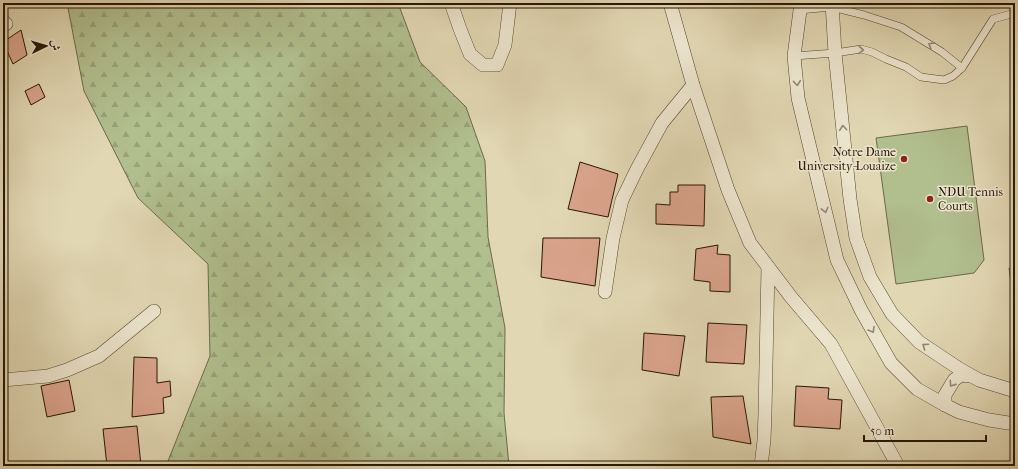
<svg xmlns="http://www.w3.org/2000/svg" width="1018" height="469" font-family="'IM FELL French Canon',Amiri,serif">
<style>
.forest{fill:url(#forest-firs);stroke:#6c6a49}
.garden{fill:#b1be8e;stroke:#6c6a49}
.building{fill:#daa48c;stroke:#281504}
.lines{fill:none;stroke-linecap:round;stroke-linejoin:round}
.lane-casing{stroke:#564630;stroke-width:8}
.street-casing{stroke:#564630;stroke-width:14}
.lane{stroke:#ece5ce;stroke-width:7}
.street{stroke:#ece5ce;stroke-width:13}
.oneway{stroke:#948773}
.poi-dot{fill:#8f2418;stroke:#ece5ce;stroke-width:1.5}
.labels{text-anchor:middle;stroke-width:3;stroke-linejoin:round;paint-order:stroke}
.poi-label{font-size:12px;fill:#281504;stroke:#ece5ce;text-anchor:end}
</style>
<defs>
<pattern id="forest-firs" width="22" height="20" patternUnits="userSpaceOnUse"><rect width="22" height="20" fill="#b1be8e"/><path d="M5 1l3.5 6h-7zM16 11l3.5 6h-7z" fill="#98a279"/></pattern>
</defs>
<rect width="100%" height="100%" fill="#e1d7b3"/>
<filter id="stains"><feTurbulence type="fractalNoise" baseFrequency=".005" numOctaves="4"/><feColorMatrix values="0 0 0 0 .2 0 0 0 0 .09 0 0 0 0 .02 0 0 0 .5 -.17"/></filter>
<radialGradient id="worn" r=".72"><stop offset=".6" stop-color="#630" stop-opacity="0"/><stop offset="1" stop-color="#630" stop-opacity=".3"/></radialGradient>
<polygon class="forest" points="68,3 398,3 420,62 466,107 485,161 488,237 505,328 504,413 509,466 166,466 210,356 208,264 138,198 84,91 68,8"/>
<g class="garden">
<polygon points="967,126 984,260 974,273 896,284 876,138"/>
<polygon points="1009,268 1015,268 1015,317"/>
</g>
<g class="building">
<polygon points="21,30 27,55 13,64 3,42"/>
<polygon points="39,84 45,97 31,105 25,91"/>
<polygon points="580,162 618,174 608,217 568,209"/>
<polygon points="678,185 705,185 704,226 656,224 656,204 670,205 670,192 678,192"/>
<polygon points="543,238 600,238 595,286 541,277"/>
<polygon points="718,245 717,254 730,255 730,292 710,291 710,282 694,280 696,249"/>
<polygon points="708,323 747,325 744,364 706,362"/>
<polygon points="644,333 685,336 679,376 642,370"/>
<polygon points="134,357 157,358 157,383 170,381 171,396 163,398 164,413 132,417"/>
<polygon points="69,380 75,411 47,417 41,386"/>
<polygon points="796,386 829,388 828,399 842,400 840,429 794,426"/>
<polygon points="743,396 751,444 713,437 711,397"/>
<polygon points="137,426 141,466 107,466 103,429"/>
</g>
<g class="lines">
<g class="lane-casing">
<g id="lane">
<polyline points="799,10 832,7 864,15 901,27 942,52 962,68"/>
<polyline points="794,56 835,53 861,49 872,52 886,59 906,67 921,77 944,80 953,76 962,68 993,19 1015,13"/>
</g>
</g>
<g class="street-casing">
<g id="street">
<polyline points="451,3 460,29 470,54 483,65 497,65 505,45 510,3"/>
<polyline points="670,3 693,85 728,190 750,243 791,297 831,344 898,466"/>
<polyline points="801,3 794,56 798,98 837,260 861,310 891,363 917,389 945,405 959,412 989,420 1015,424"/>
<polyline points="832,3 835,53 850,199 856,238 870,277 892,314 919,342 958,368 979,380 1015,391"/>
<polyline points="3,21 6,24"/>
<polyline points="605,292 613,238 622,200 637,169 662,123 693,85"/>
<polyline points="3,380 48,376 67,370 99,356 154,311"/>
<polyline points="945,405 945,395 954,380 961,375 971,376"/>
<polyline points="761,466 764,440 765,413 768,267"/>
</g>
</g>
<use href="#lane" class="lane"/>
<use href="#street" class="street"/>
</g>
<defs><path id="oneway-chevron" d="M-2-3.5L2.5 0L-2 3.5" fill="none" stroke-width="1.6" stroke-linecap="round" stroke-linejoin="round"/></defs>
<g class="oneway">
<use href="#oneway-chevron" transform="translate(931 45) rotate(-149)"/>
<use href="#oneway-chevron" transform="translate(861 50) rotate(4)"/>
<use href="#oneway-chevron" transform="translate(797 83) rotate(85)"/>
<use href="#oneway-chevron" transform="translate(843 128) rotate(-95)"/>
<use href="#oneway-chevron" transform="translate(825 210) rotate(76)"/>
<use href="#oneway-chevron" transform="translate(872 330) rotate(60)"/>
<use href="#oneway-chevron" transform="translate(925 346) rotate(-146)"/>
<use href="#oneway-chevron" transform="translate(952 384) rotate(125)"/>
</g>
<g class="poi-dot">
<circle cx="904" cy="159" r="4"/>
<circle cx="930" cy="199" r="4"/>
</g>
<g class="labels">
<g class="poi-label">
<text x="896" y="156">Notre Dame<tspan x="896" dy="14">University-Louaize</tspan></text>
<text x="938" y="196" text-anchor="start">NDU Tennis<tspan x="938" dy="14">Courts</tspan></text>
</g>
</g>
<rect width="1018" height="469" fill="none" stroke="#e1d7b3" stroke-width="16"/>
<rect x="4" y="4" width="1010" height="461" fill="none" stroke="#281504" stroke-width="2"/>
<rect x="8" y="8" width="1002" height="453" fill="none" stroke="#281504"/>
<g transform="translate(46 46) rotate(85)" stroke="#ece5ce" stroke-width="3" paint-order="stroke">
<path d="M0-3L7 15L0 10L-7 15Z" fill="#281504"/>
<text y="-6" font-size="11" font-weight="bold" text-anchor="middle" fill="#281504">ش</text>
</g>
<path d="M864 435v6h122v-6" fill="none" stroke="#281504" stroke-width="2"/>
<text x="870" y="435" font-size="12" fill="#281504" stroke="#ece5ce" stroke-width="3" paint-order="stroke">50 m</text>
<rect width="100%" height="100%" filter="url(#stains)"/>
<rect width="100%" height="100%" fill="url(#worn)"/>
</svg>
